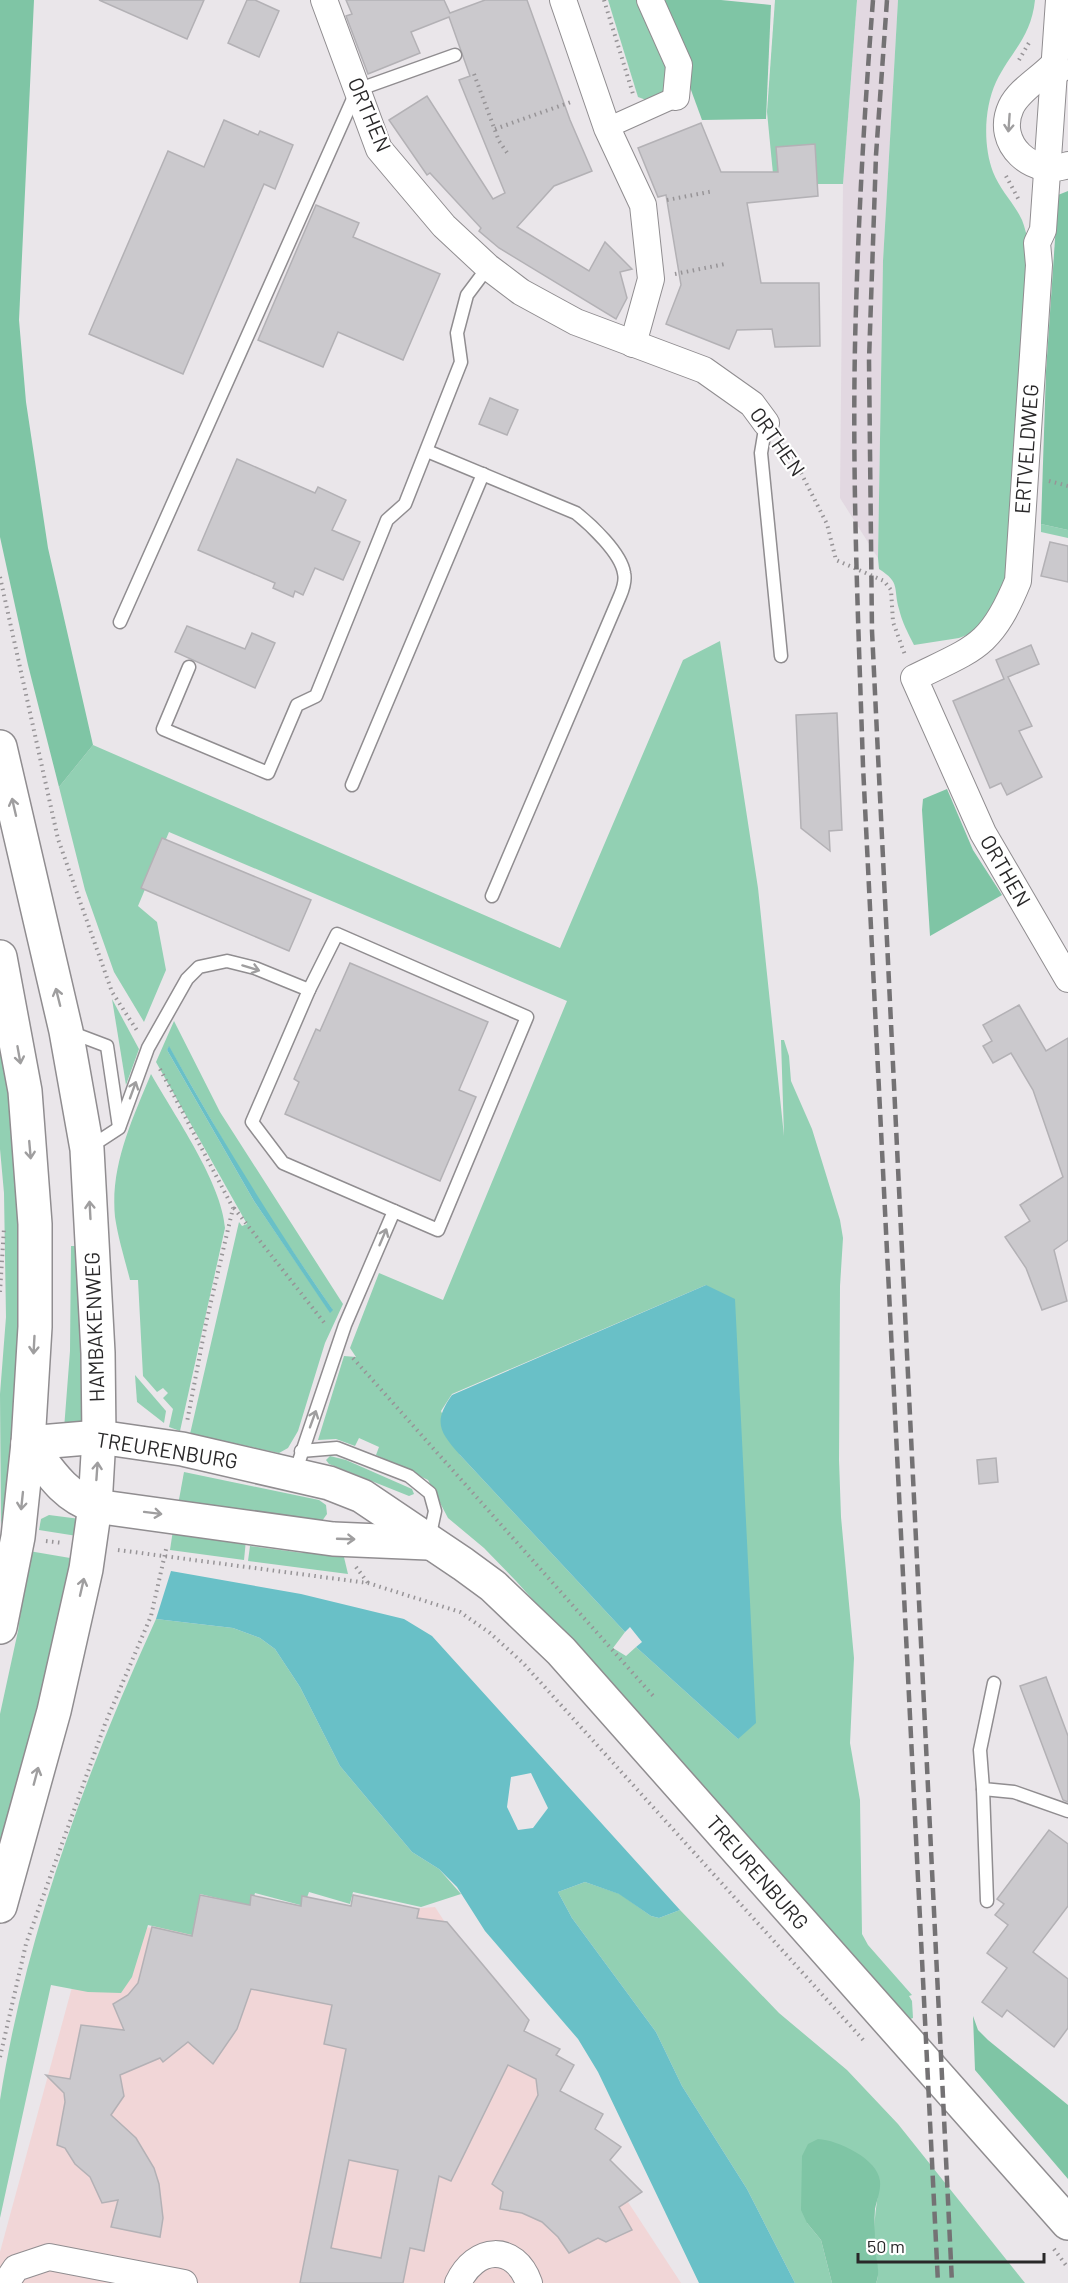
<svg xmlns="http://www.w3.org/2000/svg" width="1068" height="2283" font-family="Barlow,sans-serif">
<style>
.industrial{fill:#f1d6d7}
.built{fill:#e2d8e1}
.green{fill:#92d0b3;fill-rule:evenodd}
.forest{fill:#7fc5a5}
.water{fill:#69c0c7;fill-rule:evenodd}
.building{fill:#cbc9cd;stroke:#b3b1b5;stroke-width:1.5;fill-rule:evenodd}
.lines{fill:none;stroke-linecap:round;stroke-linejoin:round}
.service-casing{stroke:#908d90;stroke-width:15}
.pedestrian-casing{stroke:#908d90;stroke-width:22}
.minor-casing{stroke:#908d90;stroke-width:28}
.secondary-casing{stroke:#908d90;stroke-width:36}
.path{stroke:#979497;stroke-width:4;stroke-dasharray:1.5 4.5;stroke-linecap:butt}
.service{stroke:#fff;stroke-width:12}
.pedestrian{stroke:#fff;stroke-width:20}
.minor{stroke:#fff;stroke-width:26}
.secondary{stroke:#fff;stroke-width:33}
.rail{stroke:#747274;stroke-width:4.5;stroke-dasharray:12 6;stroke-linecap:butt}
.oneway{stroke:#9f9e9f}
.labels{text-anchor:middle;stroke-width:4.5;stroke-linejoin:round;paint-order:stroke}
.street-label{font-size:21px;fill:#292829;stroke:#fff}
</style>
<rect width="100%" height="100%" fill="#eae6ea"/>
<polygon class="industrial" points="435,1907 681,2283 0,2283 0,2252 87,1932"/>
<polygon class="built" points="857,0 898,0 883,261 878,558 840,498 843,184"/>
<g class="green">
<polygon points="608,0 644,0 673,88 649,101 638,97"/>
<polygon points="775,0 857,0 843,184 774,184 767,112"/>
<path d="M898,0H1035C1031,38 1011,51 996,82C984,108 983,146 993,172C1000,190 1014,203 1022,220C1025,227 1026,235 1029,242L1004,601L980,630L959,638L914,645C908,633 902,622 899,609C893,588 901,583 879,569L878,558L883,261Z"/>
<polygon points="1041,524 1068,530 1068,538 1041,532"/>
<path d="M720,641L758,888L784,1136L781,1040H784L789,1056L791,1081L812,1129L840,1220L843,1238L840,1286L839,1460L841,1517L854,1658L850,1743L860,1800L862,1934L868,1945L912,1995L909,1996L912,2001L913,2018L910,2019L516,1581L484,1548L448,1518L428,1480L376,1455L379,1447L359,1438L355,1446L336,1439L318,1440L344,1356L356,1357L350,1348L379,1273L443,1300L567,1001L169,832L138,906L157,922L166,970L144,1022L114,972L85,890L59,787L93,745L560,948L683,660ZM706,1285L738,1739L636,1647L626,1656L613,1648L625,1632L460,1455L441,1411L452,1394Z"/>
<polygon points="112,999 139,1049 126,1085"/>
<polygon points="0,1014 15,1122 23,1291 10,1473 1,1526 0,1394 6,1317 4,1193 0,1149"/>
<path d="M174,1021L220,1112L343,1304L325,1343L298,1431L288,1448L279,1453L190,1434L239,1222L242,1226L247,1224L156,1062ZM169,1047L257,1199L332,1309L330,1312L254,1201L167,1050Z"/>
<path d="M151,1074C174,1115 222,1183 225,1228L180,1431L169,1427L173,1409L163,1398L168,1393L163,1388L157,1392L143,1376L138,1280H130C125,1260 118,1238 115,1217C110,1166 132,1120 151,1074Z"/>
<polygon points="71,1246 81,1246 89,1431 64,1429 70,1351"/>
<polygon points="135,1375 166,1411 164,1423 137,1402"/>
<polygon points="330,1456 346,1460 412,1489 414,1494 409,1496 329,1464 326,1460"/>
<polygon points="184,1472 319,1500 326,1505 327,1514 322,1521 178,1505"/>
<polygon points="49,1515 80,1519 77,1536 39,1530 41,1519"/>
<polygon points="173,1530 246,1540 244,1560 170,1550"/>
<polygon points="250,1546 303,1553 305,1548 343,1553 348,1574 248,1561"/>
<polygon points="29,1551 76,1559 0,1865 0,1714 18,1631"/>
<path d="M156,1619L233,1628L260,1638L275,1649L300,1687L340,1766L412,1852L439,1869L461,1894L421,1907L353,1892L350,1904L309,1892L304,1906L255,1893L251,1906L200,1894L192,1935L148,1925L132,1977L121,1993L88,1992L51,1985L0,2218C0,2182 0,2135 0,2100C26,1933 86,1772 156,1619Z"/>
<path d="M585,1882L620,1894L651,1916L659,1918L680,1910L779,2013L847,2070L898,2124L1025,2283H876C881,2272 875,2262 874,2250C873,2227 876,2205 880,2182L807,2223L821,2240L832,2283H795L747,2189L682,2086L656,2032L572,1918L558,1892Z"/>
</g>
<g class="forest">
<polygon points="0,0 34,0 19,320 26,402 48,548 93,745 59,787 28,665 0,537"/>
<polygon points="658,0 721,0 771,5 766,119 702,120"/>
<polygon points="1068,191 1068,530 1041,524 1046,372 1058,195"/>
<polygon points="947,789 973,850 1002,895 930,936 922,810 923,799"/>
<polygon points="973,2016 978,2030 988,2040 1068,2105 1068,2179 975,2070"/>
<path d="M818,2139C838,2140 878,2159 880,2181C881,2190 877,2200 875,2209C874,2220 875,2231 875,2242C874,2256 882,2271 876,2283H832L821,2240L807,2223L801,2210L802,2156L808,2144Z"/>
</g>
<g class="water">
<path d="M169,1046C220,1137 273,1224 333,1310L330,1313L254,1201L167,1050Z"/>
<path d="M706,1285L735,1299L756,1723L738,1739L636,1647L642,1642L630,1627L625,1632L460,1455C439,1431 433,1422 452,1395Z"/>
<path d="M171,1571L301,1594L404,1619L432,1636L680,1910L659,1918L651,1916L619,1894L585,1882L558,1892L572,1918L656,2032L682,2086L747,2189L795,2283H699L598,2072L578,2039L485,1931L457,1887L439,1869L412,1852L340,1766L300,1687L275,1649L260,1638L233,1628L156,1619ZM531,1773L548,1808L533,1828L518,1830L507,1807L511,1777Z"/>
</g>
<g class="building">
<polygon points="99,0 204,0 187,39"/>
<polygon points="247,0 255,0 279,11 259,57 228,43"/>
<polygon points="346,0 444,0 450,13 485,0 527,0 570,120 592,171 554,186 517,227 589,271 605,242 632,269 620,272 627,298 616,319 499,248 479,231 481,228 430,173 427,175 389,120 427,96 493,199 505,193 459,80 470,76 449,17 411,32 420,53 368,74 346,16 352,14"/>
<polygon points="224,120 258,135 260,131 293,145 275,189 264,184 183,374 89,334 168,151 204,167"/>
<polygon points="701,123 721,172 778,172 776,147 815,144 818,196 747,203 761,283 819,283 820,346 775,347 772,329 737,330 729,349 666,324 681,285 666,195 658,197 638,148"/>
<polygon points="316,205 359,223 353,237 440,274 403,360 338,332 323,367 258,340"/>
<polygon points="490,398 518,410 507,435 479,424"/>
<polygon points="237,459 315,493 318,487 346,500 332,530 360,542 343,580 315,568 303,595 295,591 293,597 273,588 275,583 198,550"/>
<polygon points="1050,542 1068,546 1068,582 1041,576"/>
<polygon points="187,626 245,649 252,633 275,643 255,688 175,652"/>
<polygon points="1031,645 1039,664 1008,677 1032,726 1019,731 1042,777 1007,795 1001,783 990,788 953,701 1004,679 996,660"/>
<polygon points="837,713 842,830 829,831 830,851 801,828 796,715"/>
<polygon points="162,838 311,900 289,951 141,888"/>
<polygon points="350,963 488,1022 459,1090 476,1097 440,1181 285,1114 299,1082 294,1079 316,1029 320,1031"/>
<polygon points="1019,1005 1046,1051 1068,1038 1068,1240 1054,1250 1067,1301 1042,1310 1026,1268 1005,1237 1030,1221 1020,1205 1063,1177 1033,1090 1011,1053 993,1063 983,1046 992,1041 983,1025"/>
<polygon points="996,1458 998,1482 979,1484 977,1460"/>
<polygon points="1046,1677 1068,1736 1068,1802 1063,1800 1020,1686"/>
<polygon points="1049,1830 1068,1844 1068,1906 1033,1952 1068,1979 1068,2028 1054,2047 1007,2010 1002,2017 982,2002 1007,1968 987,1953 1008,1925 995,1915 1004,1904 997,1899"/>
<path d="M200,1895L250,1905L251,1895L301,1906L302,1896L351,1906L353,1895L419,1909L417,1918L447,1922L529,2020L524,2031L560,2049L556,2055L574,2065L560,2091L603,2114L595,2129L621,2147L610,2160L642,2192L619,2207L632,2230L606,2242L598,2238L569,2253L558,2237L542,2222L522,2213L500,2209L503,2192L492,2184L538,2095L536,2079L508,2065L451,2181L439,2176L424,2251L410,2248L403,2283H300L346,2049L324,2044L332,2005L251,1989L237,2029L213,2064L188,2042L163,2062L160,2058L120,2075L124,2096L111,2115L136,2138L154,2168L159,2184L163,2218L160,2237L111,2227L118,2200L102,2203L90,2177L75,2164L65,2148L57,2145L65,2102L64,2093L46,2075L70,2079L81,2025L124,2030L113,2004L128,1995L138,1983L152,1927L192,1936ZM349,2160L398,2170L381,2258L331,2248Z"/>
</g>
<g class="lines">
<g class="service-casing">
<g id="service">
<polyline points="766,423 761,453 781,656"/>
<path d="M427,451L576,513C591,525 621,553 624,573C626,581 623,589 620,596L492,896"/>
<polyline points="120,622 357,90 455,55"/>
<polyline points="189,667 163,729 268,773 297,705 316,696 387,520 405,504 461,362 457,333 467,295 488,267"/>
<polyline points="352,785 483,474"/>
<polygon points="337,934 527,1017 438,1230 283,1163 252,1122 309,990"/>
<polyline points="70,1032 107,1046 119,1127"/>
<polyline points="90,1147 119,1128 148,1048 187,979 199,967 227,961 255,968 309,990"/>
<polyline points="301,1451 337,1448 409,1476 430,1493 435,1511 429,1539"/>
<polyline points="295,1473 345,1325 394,1211"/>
<polyline points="994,1683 980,1750 983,1789 1014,1792 1068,1811"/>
<polyline points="983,1789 987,1901"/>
</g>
</g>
<g class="pedestrian-casing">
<polyline id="pedestrian" points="607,128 676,97"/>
</g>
<g class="minor-casing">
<g id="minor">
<polyline points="324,0 379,149 444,226 488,267 521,292 576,322 704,370 752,404 766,423"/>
<polyline points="563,0 607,128 643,205 651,279 633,344"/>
<polyline points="650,0 679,65 676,97"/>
<path d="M1059,0L1043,230L1037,243L1039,265L1018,581C991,647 975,648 914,678L983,833L1068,979"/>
<path d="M1059,70L1054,64C1041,78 1019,90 1011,107C994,144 1033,178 1068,165"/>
<polyline points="6,2283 16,2268 49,2257 184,2283"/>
<path d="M458,2283C475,2246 515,2243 529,2283"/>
</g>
</g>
<g class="secondary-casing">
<g id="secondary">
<polyline points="0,747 66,1031 87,1149 98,1353 99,1437 95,1506 86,1569 54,1711 0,1906"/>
<polyline points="0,957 25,1091 35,1224 35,1327 28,1443 18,1537 0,1627"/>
<polyline points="28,1443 99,1437 182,1449 329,1483 362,1496 463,1564 493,1586 561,1651 1068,2223"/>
<path d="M28,1443C48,1469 63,1496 95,1506L333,1539L428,1543"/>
</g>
</g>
<g class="path">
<polyline points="604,0 633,94"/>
<polyline points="1019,60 1030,41"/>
<polyline points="474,74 499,141 508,154"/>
<polyline points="495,129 574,101"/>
<polyline points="1006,176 1020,202"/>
<polyline points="667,200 714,191"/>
<polyline points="675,274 725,264"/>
<polyline points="781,443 798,467 827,524 836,560 884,581 891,590 893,622 905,655"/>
<polyline points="1049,481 1068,486"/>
<polyline points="0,577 58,839 112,992 138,1032"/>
<polyline points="160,1069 233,1208 206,1323 187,1422"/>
<polyline points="234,1208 326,1325"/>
<polyline points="0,1292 4,1228"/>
<polyline points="353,1358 655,1698"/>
<polyline points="46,1541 63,1543"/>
<polyline points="118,1550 368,1583 460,1612 490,1633 523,1663 865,2042"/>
<polyline points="356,1567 368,1583"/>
<polyline points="0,2057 26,1944 105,1724 151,1616 167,1545"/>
<polyline points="1054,2249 1068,2268"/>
</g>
<use href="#service" class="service"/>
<use href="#pedestrian" class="pedestrian"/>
<use href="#minor" class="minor"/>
<use href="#secondary" class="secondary"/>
<g class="rail">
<path d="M873,0C865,103 859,205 856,308C851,460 858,613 863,766L938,2283"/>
<polyline points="887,0 876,155 869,360 872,631 952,2283"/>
</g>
</g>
<defs><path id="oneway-shaft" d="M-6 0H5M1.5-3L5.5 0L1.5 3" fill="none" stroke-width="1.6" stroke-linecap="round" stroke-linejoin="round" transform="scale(1.5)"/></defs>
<g class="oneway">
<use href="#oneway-shaft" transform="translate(1009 123) rotate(94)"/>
<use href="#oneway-shaft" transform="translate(14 807) rotate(-103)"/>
<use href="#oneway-shaft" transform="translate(251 968) rotate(17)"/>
<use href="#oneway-shaft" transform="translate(58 997) rotate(-104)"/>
<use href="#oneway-shaft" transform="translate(19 1055) rotate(80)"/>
<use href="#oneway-shaft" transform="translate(133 1090) rotate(-70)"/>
<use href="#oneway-shaft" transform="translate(30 1150) rotate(85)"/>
<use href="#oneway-shaft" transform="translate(90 1210) rotate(-93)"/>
<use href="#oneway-shaft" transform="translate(383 1237) rotate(-67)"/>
<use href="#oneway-shaft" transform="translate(34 1345) rotate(93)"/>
<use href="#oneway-shaft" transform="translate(313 1419) rotate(-70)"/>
<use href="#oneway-shaft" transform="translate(97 1471) rotate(-86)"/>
<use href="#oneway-shaft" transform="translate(22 1501) rotate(96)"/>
<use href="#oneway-shaft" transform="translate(153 1513) rotate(7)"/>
<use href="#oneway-shaft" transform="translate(346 1539) rotate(2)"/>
<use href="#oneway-shaft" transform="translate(82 1587) rotate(-77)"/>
<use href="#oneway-shaft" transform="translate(36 1776) rotate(-75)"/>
</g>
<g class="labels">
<g class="street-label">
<text transform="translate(369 115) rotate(67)" y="7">ORTHEN</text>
<text transform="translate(777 442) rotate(55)" y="7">ORTHEN</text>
<text transform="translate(1027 449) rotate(-86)" y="7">ERTVELDWEG</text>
<text transform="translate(1005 871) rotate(60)" y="7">ORTHEN</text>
<text transform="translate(95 1327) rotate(-92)" y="7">HAMBAKENWEG</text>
<text transform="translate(167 1451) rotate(9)" y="7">TREURENBURG</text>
<text transform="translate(757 1873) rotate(49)" y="7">TREURENBURG</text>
</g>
</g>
<path d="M858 2253v9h186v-9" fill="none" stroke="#292829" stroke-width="3"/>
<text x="867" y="2253" font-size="18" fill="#292829" stroke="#ffffff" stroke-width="4.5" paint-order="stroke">50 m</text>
</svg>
